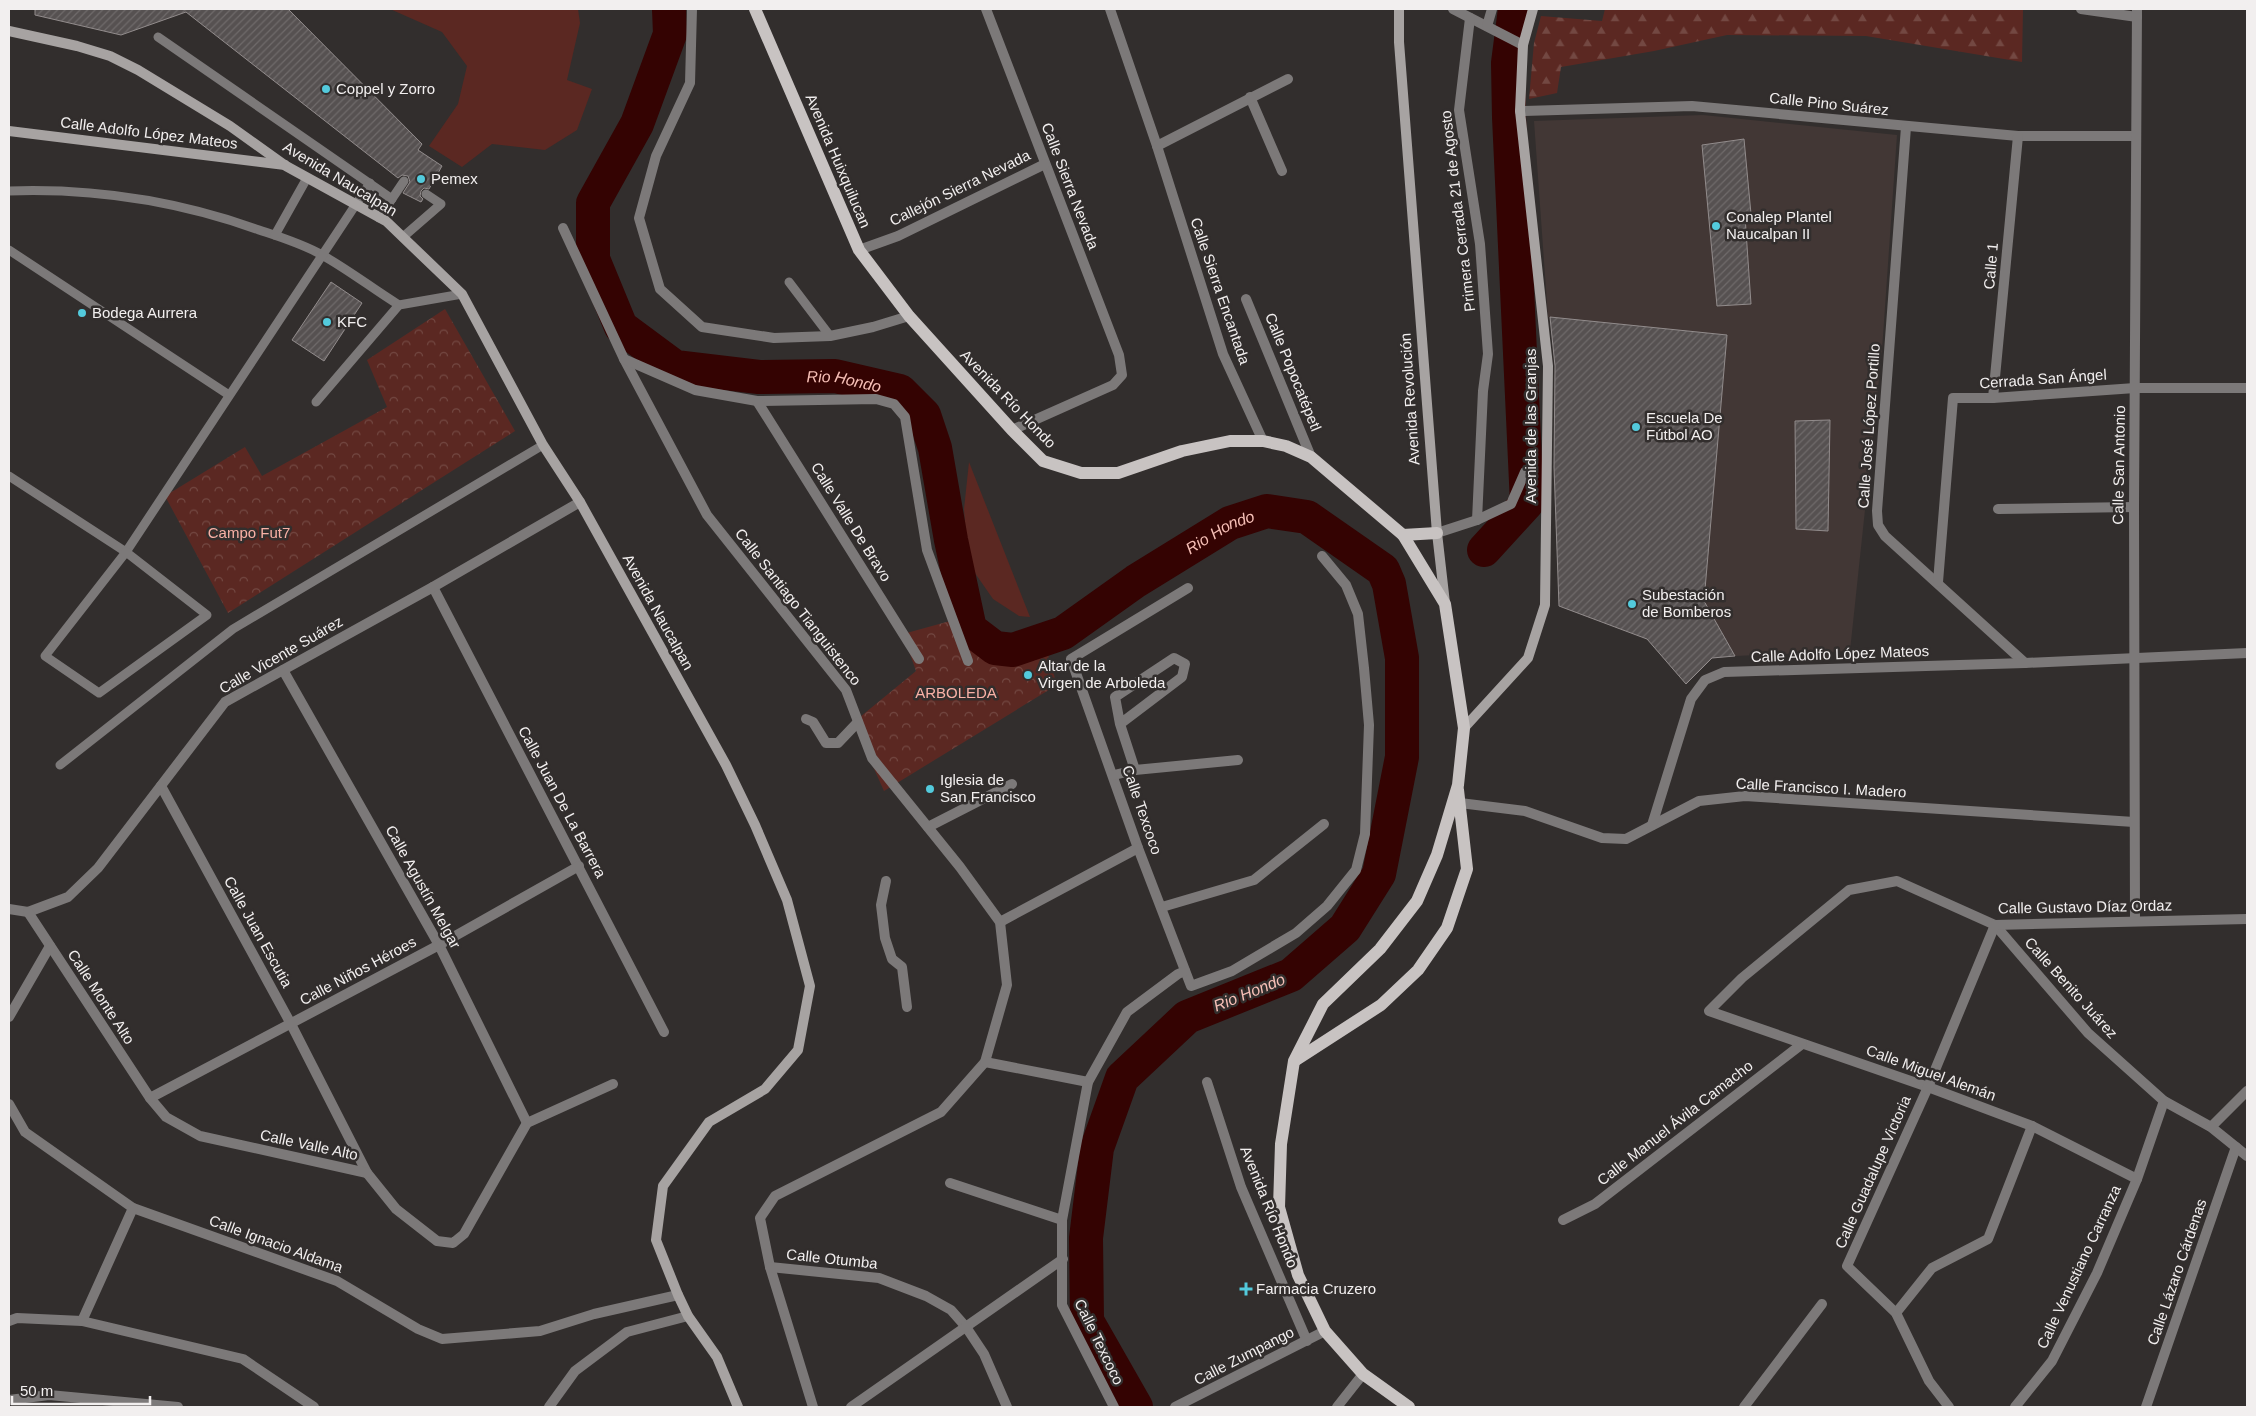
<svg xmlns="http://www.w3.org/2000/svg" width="2256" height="1416" font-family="Arial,sans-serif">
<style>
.built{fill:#423735}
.grass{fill:#5b2822}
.forest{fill:url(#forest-firs)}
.park{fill:url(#park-crowns)}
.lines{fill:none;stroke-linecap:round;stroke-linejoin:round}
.river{stroke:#340302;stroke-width:34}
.building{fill:url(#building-hatch);stroke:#928c8c}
.lane{stroke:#7c7979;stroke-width:9}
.street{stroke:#7c7979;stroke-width:10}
.secondary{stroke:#a7a3a2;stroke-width:10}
.primary{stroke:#c8c3c2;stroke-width:12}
.poi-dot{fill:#53cadc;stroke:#322e2d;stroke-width:2}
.labels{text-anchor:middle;stroke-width:5;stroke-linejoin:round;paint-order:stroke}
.poi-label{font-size:15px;fill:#f2efef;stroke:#322e2d;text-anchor:start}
.street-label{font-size:15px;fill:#f2efef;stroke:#322e2d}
.park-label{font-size:15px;fill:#f9b1a6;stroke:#322e2d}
.water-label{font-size:16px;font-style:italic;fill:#f6bfb6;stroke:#322e2d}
</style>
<defs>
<pattern id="forest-firs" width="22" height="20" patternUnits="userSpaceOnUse" patternTransform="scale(1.25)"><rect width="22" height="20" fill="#5b2822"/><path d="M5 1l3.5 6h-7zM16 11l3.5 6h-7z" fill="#734842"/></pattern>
<pattern id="park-crowns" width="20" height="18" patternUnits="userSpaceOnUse" patternTransform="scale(1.25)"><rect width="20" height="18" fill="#5b2822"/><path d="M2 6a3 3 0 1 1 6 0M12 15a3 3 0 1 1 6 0" fill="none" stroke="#734842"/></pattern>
<pattern id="building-hatch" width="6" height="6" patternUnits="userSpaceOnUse" patternTransform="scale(1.25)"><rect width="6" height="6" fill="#565151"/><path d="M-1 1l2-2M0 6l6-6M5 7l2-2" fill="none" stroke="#6f6a6a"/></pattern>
</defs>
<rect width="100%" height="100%" fill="#322e2d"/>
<polygon class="built" points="1703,115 1897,135 1882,350 1850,651 1735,656 1704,601 1727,335 1548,317 1534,121"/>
<g class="grass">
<polygon points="390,9 578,9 580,23 567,80 592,89 577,130 545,150 492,144 462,167 429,146 458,104 467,66 442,32"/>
<polygon points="969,462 1030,617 1019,616 993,599 968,563 964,509"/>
</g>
<polygon class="forest" points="1605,9 2023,9 2022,62 1866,36 1727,35 1654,51 1561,67 1557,93 1529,99 1534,43 1541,16 1602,21"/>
<g class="park">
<polygon points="445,309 515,431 228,613 165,496 245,447 262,476 387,407 367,360"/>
<polygon points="950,621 957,642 984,654 1017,660 1046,648 1057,685 884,791 867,753 860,717 916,671 903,634"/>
</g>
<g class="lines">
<g class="river">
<path id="s1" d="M669,9L670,34L637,124L593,203V259L621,327L675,367L759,377L835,376L900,391L924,415L935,448L951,540L970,629L995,648L1013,650L1063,633L1136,581L1230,523L1267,511L1307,517L1383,570L1389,584L1402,658V757L1379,874L1345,928L1291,975L1187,1017L1122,1078L1097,1148L1086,1238L1087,1321L1136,1407"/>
<polyline points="1484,550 1527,503 1509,117 1508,63 1515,9"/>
</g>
</g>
<g class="building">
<polygon points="35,9 288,9 422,144 418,150 442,166 429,189 424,188 421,191 420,196 423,199 421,202 403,193 410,182 408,176 402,175 398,178 186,12 121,35 35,15"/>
<polygon points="1744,139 1751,214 1745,216 1751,304 1717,306 1702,145"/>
<polygon points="331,282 362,303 324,361 292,340"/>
<polygon points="1550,317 1727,335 1704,601 1735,656 1712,658 1686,684 1647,639 1559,606 1554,467 1555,366"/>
<polygon points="1830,420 1828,531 1796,529 1795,421"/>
</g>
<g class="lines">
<g class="lane">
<polyline points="158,37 392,199"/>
<path d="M9,191C94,188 178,201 259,230C280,237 303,244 322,255C349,270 373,289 399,305"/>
<polyline points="379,218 404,181"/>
<polyline points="275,235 307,178"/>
<polyline points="403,237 441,204 426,194"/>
<polyline points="9,250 229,395"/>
<polyline points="789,282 830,336"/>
<polyline points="316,402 399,305 462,294"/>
<polyline points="9,476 126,552 370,183"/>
<polygon points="126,552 207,615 99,693 45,656"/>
<polyline points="60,765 233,629 543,445"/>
</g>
<g class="street">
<polyline points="692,9 690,83 656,156 639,218 660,289 702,327 774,338 830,336 873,327 909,316"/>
<polyline points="986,9 1119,355 1122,375 1113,385 1012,430"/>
<polyline points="1110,9 1157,146 1223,354 1263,441"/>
<polyline points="1453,9 1523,45"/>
<polyline points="2081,9 2137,17"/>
<polyline points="1470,18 1459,110 1480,244 1488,354 1483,391 1477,520"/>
<polyline points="1487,26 1492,9"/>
<polyline points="1250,97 1282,171"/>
<polyline points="1520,111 1692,106 2018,136 2135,136"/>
<polyline points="1906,127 1877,511 1878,525 1885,536 2025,663"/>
<polyline points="1157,146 1288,79"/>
<polyline points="563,228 624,359 707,515 846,690 872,758 960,867 1000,922 1007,985 985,1062 941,1112 775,1196 760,1218 770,1267 813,1407"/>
<polyline points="859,250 898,236 1045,164"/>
<polyline points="1246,299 1311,457"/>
<polyline points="624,359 695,390 757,401 876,399 894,404 905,417 927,550 968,661"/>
<polyline points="1993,398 2018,136"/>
<polyline points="757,401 919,659"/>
<polyline points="1998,509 2134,507"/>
<polyline points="1437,533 1477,520 1511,504 1525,472"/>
<polyline points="1938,582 1953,398 1993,398 2135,388 2247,388"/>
<polyline points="433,587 664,1032"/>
<polyline points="1188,588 1071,659 1138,848 1191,986 1232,971 1296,933 1327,906 1356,870 1365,834 1369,725 1364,668 1358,614 1346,585 1322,556"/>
<polyline points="283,670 439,945 527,1123"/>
<polyline points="806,719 813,722 826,743 838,743 858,722"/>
<polyline points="1120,724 1182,677 1185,664 1174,658 1115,697 1120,724 1135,770"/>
<polyline points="1114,775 1135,770 1238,760"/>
<polyline points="161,786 291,1024 367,1173 396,1209 437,1241 453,1243 464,1234 527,1123 613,1084"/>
<polyline points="1460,803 1525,811 1602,838 1626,839 1699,801 1745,796 2134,822"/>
<polyline points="1652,825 1691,699 1705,680 1724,672 2025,663 2247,653"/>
<polyline points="928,827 1012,784"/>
<polyline points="886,881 881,905 885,938 892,959 902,967 907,1007"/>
<polyline points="1162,907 1254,880 1324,824"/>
<polyline points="9,909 28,912"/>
<polyline points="28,912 68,897 98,868 225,702 433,587 580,502"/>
<polyline points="28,912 150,1098 166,1117 200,1136 367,1173"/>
<polyline points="2135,921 2134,507 2137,9"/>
<polyline points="1000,922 1138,848"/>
<polyline points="1995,925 2088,1033 2164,1101 2211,1127 2247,1156"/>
<polyline points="9,1017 50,946"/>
<polyline points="985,1062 1088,1082"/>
<polyline points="1207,1082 1241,1187 1307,1341"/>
<polyline points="150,1098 439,945 579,866"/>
<polyline points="9,1104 25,1132 133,1208 337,1281 418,1329 442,1339 540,1331 594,1314 678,1295"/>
<polyline points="2211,1127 2247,1091"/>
<polyline points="2137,1179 2032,1126 1928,1087 1709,1011 1742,978 1849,890 1897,881 1995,925 2247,919"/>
<polyline points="950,1183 1062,1220"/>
<polyline points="1563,1220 1595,1204 1802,1044"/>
<polyline points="770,1267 879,1278 926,1296 951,1310 966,1327 984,1354 1007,1407"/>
<polyline points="1896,1313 1932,1268 1988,1239 2032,1126"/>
<polyline points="9,1321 17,1318 82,1321 243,1359 314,1407"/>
<polyline points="82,1321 133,1208"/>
<polyline points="9,1400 49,1395 178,1407"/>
<polyline points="549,1407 575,1371 627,1332 688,1316"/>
<polyline points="851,1407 1063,1259"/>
<polyline points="1114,1407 1062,1305 1062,1220 1088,1082 1127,1012 1178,974 1185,971"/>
<polyline points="1175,1407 1325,1331"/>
<polyline points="1337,1407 1363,1374"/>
<polyline points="1744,1407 1822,1304"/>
<polyline points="1949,1407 1929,1381 1896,1313 1847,1266 1928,1087 1995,925"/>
<polyline points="2015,1407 2052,1361 2097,1273 2137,1179 2164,1101"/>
<polyline points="2146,1407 2236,1147"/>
</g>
<g class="secondary">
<polyline points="1399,9 1399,42 1437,533 1445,603"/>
<polyline points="9,31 77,46 110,56 138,70 230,126 286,166 386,221 462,294 543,445 580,502 726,765 755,825 787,900 810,986 798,1050 765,1089 709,1122 663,1186 656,1240 678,1295 688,1316 717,1357 738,1407"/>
<polyline points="9,131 285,165"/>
<polyline points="1464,728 1528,658 1545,605 1548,366 1520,111 1523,45 1533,9"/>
</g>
<g class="primary">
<polyline points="755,9 859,250 909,316 1012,430 1043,461 1081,473 1118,473 1182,451 1230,441 1263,441 1286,446 1311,457 1403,535 1445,604 1464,728 1458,785 1437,855 1417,901 1380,949 1323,1004 1294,1061 1281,1144 1279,1207 1298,1275 1325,1331 1363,1374 1409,1407"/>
<polyline points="1403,535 1437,533"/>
<polyline points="1296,1060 1381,1005 1418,970 1447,928 1467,869 1458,790"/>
</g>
</g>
<g class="poi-dot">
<circle cx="326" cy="89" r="5"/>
<circle cx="421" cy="179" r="5"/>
<circle cx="1716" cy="226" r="5"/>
<circle cx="82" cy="313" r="5"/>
<circle cx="327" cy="322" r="5"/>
<circle cx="1636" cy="427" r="5"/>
<circle cx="1632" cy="604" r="5"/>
<circle cx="1028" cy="675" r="5"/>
<circle cx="930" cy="789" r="5"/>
<path d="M1243.5 1281.5h5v5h5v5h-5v5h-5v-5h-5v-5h5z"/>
</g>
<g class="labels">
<g class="poi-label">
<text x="336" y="94">Coppel y Zorro</text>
<text x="431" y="184">Pemex</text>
<text x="1726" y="222">Conalep Plantel<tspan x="1726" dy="17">Naucalpan II</tspan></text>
<text x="92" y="318">Bodega Aurrera</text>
<text x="337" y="327">KFC</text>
<text x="1646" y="423">Escuela De<tspan x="1646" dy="17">Fútbol AO</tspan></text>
<text x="1642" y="600">Subestación<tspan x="1642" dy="17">de Bomberos</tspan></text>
<text x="1038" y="671">Altar de la<tspan x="1038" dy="17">Virgen de Arboleda</tspan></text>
<text x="940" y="785">Iglesia de<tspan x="940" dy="17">San Francisco</tspan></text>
<text x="1256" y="1294">Farmacia Cruzero</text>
</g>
<g class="street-label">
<text transform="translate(1829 104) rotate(6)" y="5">Calle Pino Suárez</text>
<text transform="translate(149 133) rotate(7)" y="5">Calle Adolfo López Mateos</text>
<text transform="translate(838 161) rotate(67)" y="5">Avenida Huixquilucan</text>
<text transform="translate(340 179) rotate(31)" y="5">Avenida Naucalpan</text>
<text transform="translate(1070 186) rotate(69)" y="5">Calle Sierra Nevada</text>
<text transform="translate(960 188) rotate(-26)" y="5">Callejón Sierra Nevada</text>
<text transform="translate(1458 211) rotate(-97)" y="5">Primera Cerrada 21 de Agosto</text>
<text transform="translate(1991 266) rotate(-85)" y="5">Calle 1</text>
<text transform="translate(1220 291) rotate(71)" y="5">Calle Sierra Encantada</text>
<text transform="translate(1293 372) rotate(68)" y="5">Calle Popocatépetl</text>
<text transform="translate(2043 379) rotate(-4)" y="5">Cerrada San Ángel</text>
<text transform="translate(1008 399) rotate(46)" y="5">Avenida Río Hondo</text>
<text transform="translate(1410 399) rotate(-94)" y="5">Avenida Revolución</text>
<text transform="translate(1531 426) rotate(-90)" y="5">Avenida de las Granjas</text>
<text transform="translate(1869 426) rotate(-86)" y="5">Calle José López Portillo</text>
<text transform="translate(2119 465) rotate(-89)" y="5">Calle San Antonio</text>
<text transform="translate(851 522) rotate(58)" y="5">Calle Valle De Bravo</text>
<text transform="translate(798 607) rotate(52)" y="5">Calle Santiago Tianguistenco</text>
<text transform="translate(658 612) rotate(61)" y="5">Avenida Naucalpan</text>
<text transform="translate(1840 654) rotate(-2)" y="5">Calle Adolfo López Mateos</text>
<text transform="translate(281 655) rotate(-30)" y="5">Calle Vicente Suárez</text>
<text transform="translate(1821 788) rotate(3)" y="5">Calle Francisco I. Madero</text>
<text transform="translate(562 802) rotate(62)" y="5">Calle Juan De La Barrera</text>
<text transform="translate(1142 810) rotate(71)" y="5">Calle Texcoco</text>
<text transform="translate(423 887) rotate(61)" y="5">Calle Agustín Melgar</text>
<text transform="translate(2085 907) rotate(-1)" y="5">Calle Gustavo Díaz Ordaz</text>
<text transform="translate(258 932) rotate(61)" y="5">Calle Juan Escutia</text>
<text transform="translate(358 971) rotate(-28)" y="5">Calle Niños Héroes</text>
<text transform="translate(2071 988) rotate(48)" y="5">Calle Benito Juárez</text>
<text transform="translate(101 997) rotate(57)" y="5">Calle Monte Alto</text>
<text transform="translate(1931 1073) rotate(20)" y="5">Calle Miguel Alemán</text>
<text transform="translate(1675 1123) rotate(-38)" y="5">Calle Manuel Ávila Camacho</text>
<text transform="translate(309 1145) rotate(12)" y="5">Calle Valle Alto</text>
<text transform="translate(1873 1172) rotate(-66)" y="5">Calle Guadalupe Victoria</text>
<text transform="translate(1269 1207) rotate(68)" y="5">Avenida Río Hondo</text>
<text transform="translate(276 1244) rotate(20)" y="5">Calle Ignacio Aldama</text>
<text transform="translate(832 1259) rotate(6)" y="5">Calle Otumba</text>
<text transform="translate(2079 1267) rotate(-65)" y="5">Calle Venustiano Carranza</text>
<text transform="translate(2177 1272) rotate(-71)" y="5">Calle Lázaro Cárdenas</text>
<text transform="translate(1099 1342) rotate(64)" y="5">Calle Texcoco</text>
<text transform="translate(1244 1356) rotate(-27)" y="5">Calle Zumpango</text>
</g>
<g class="park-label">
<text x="249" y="538">Campo Fut7</text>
<text x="956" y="698">ARBOLEDA</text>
</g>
<g class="water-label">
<text dy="6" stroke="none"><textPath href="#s1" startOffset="578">Rio Hondo</textPath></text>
<text dy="6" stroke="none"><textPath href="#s1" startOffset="1178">Rio Hondo</textPath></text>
<text transform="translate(1249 992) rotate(-22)" y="6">Rio Hondo</text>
</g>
</g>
<rect width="2256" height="1416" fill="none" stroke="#f2efef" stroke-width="20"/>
<path d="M12 1396v8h138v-8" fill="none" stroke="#f2efef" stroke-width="2.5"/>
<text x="20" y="1396" font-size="15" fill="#f2efef" stroke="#322e2d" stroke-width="4" paint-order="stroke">50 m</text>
</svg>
